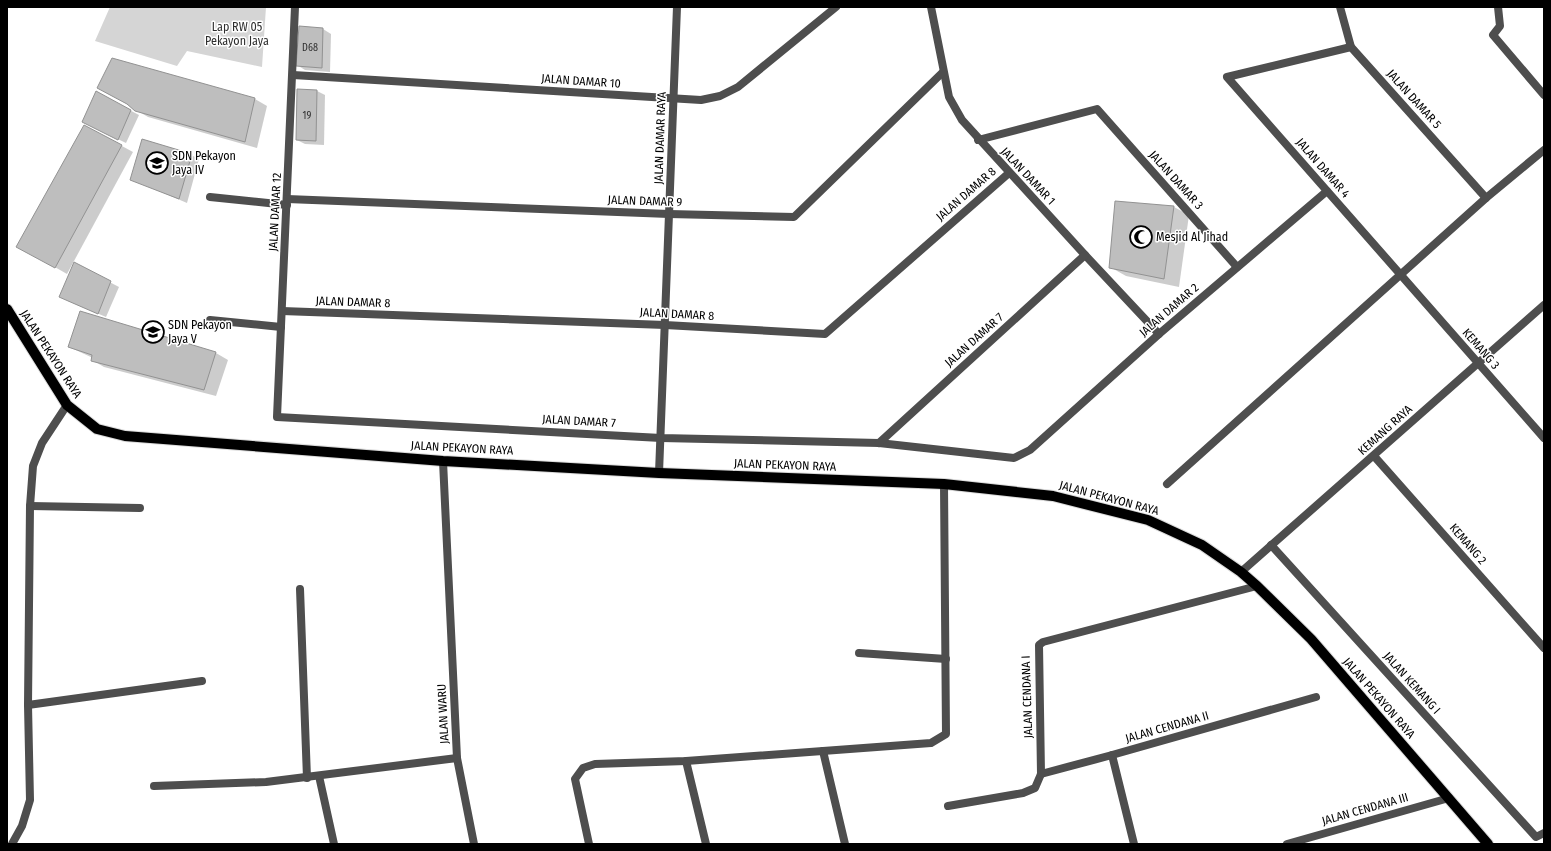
<svg xmlns="http://www.w3.org/2000/svg" width="1551" height="851" font-family="'Fira Sans Condensed',sans-serif">
<style>
.green{fill:#d5d5d5}
.shadow{fill:#0003}
.building{fill:#bebebe;stroke:#929292}
.lines{fill:none;stroke-linecap:round;stroke-linejoin:round}
.primary-casing{stroke:#dbdbdb;stroke-width:12}
.lane{stroke:#4e4e4e;stroke-width:8}
.street{stroke:#4e4e4e;stroke-width:8}
.primary{stroke:#000;stroke-width:10}
.labels{text-anchor:middle;stroke-width:3;stroke-linejoin:round;paint-order:stroke}
.number-label{font-size:10px;fill:#303030}
.park-label{font-size:12px;fill:#2c2c2c;stroke:#fff}
.street-label{font-size:12px;fill:#000;stroke:#fff}
.poi-label{font-size:12px;fill:#000;stroke:#fff;text-anchor:start}
</style>
<rect width="100%" height="100%" fill="#fff"/>
<polygon class="green" points="110,7 266,7 262,67 187,51 177,66 95,41"/>
<g class="shadow">
<polygon points="323,29 331,34 330,72 305,70 297,65"/>
<polygon points="113,59 255,99 267,106 257,148 148,117 136,110"/>
<polygon points="298,90 317,91 325,95 324,145 305,144 297,140"/>
<polygon points="97,93 139,115 126,143 91,126"/>
<polygon points="85,126 133,152 67,274 18,246"/>
<polygon points="191,155 199,159 187,203 131,179"/>
<polygon points="1116,202 1174,207 1189,215 1179,287 1126,276 1110,267"/>
<polygon points="75,264 119,287 106,317 68,301"/>
<polygon points="81,312 216,353 228,360 216,396 104,367 92,360 93,358 69,347"/>
</g>
<g class="building">
<polygon points="299,26 323,28 322,68 296,66"/>
<polygon points="112,58 255,98 245,142 135,111 127,104 97,88"/>
<polygon points="297,89 317,90 316,141 296,140"/>
<polygon points="96,91 131,110 118,140 82,122"/>
<polygon points="84,125 122,145 55,268 16,247"/>
<polygon points="142,139 192,154 179,199 130,180"/>
<polygon points="1115,201 1174,206 1164,279 1109,268"/>
<polygon points="74,262 111,281 98,314 59,297"/>
<polygon points="80,311 216,352 204,390 91,361 92,355 68,347"/>
</g>
<g class="lines">
<g class="primary-casing">
<polyline id="primary" points="7,309 67,405 97,429 125,436 443,461 659,473 944,484 1053,496 1148,520 1202,545 1241,572 1257,586 1311,639 1488,844"/>
</g>
<g class="lane">
<polyline points="210,197 287,205"/>
<polyline points="210,320 281,327"/>
<polyline points="300,589 307,778"/>
</g>
<g class="street">
<polyline points="295,7 277,417 661,438 879,443 1014,458 1030,450 1159,334 1327,191"/>
<polyline points="931,7 949,97 962,120 1085,255 1159,334"/>
<polyline points="1340,7 1351,47 1486,198"/>
<polyline points="1498,7 1500,26 1493,35 1544,95"/>
<polyline points="1351,47 1227,77 1544,438"/>
<polyline points="293,75 701,100 720,96 738,87 836,7"/>
<polyline points="978,140 1097,109 1237,267"/>
<polyline points="287,199 669,214 794,217 943,72"/>
<polyline points="282,311 665,325 825,334 1009,173"/>
<polyline points="879,443 1085,255"/>
<polyline points="1374,456 1544,648"/>
<polyline points="659,473 677,7"/>
<polyline points="1167,484 1486,198 1544,150"/>
<polyline points="30,506 140,508"/>
<polyline points="1271,545 1536,837 1544,833"/>
<polyline points="1241,572 1544,305"/>
<polyline points="859,653 946,659"/>
<polyline points="28,705 202,681"/>
<polyline points="823,751 845,844"/>
<polyline points="457,758 474,844"/>
<polyline points="686,761 706,844"/>
<polyline points="1041,774 1112,755"/>
<polyline points="319,776 334,844"/>
<polyline points="154,786 266,782 457,758 443,461"/>
<polyline points="948,806 1023,793 1035,788 1041,774 1039,645 1043,642 1257,586"/>
<polyline points="12,844 22,826 30,800 28,705 30,506 33,466 42,443 67,405"/>
<polyline points="589,844 575,779 583,768 595,764 686,761 931,743 946,734 944,484"/>
<polyline points="1134,844 1112,755 1316,697"/>
<polyline points="1287,844 1449,798"/>
</g>
<use href="#primary" class="primary"/>
</g>
<defs>
<g id="school-ring" transform="scale(1.15)"><circle r="9.5" fill="#fff" stroke="#000" stroke-width="1.5"/><path d="M0-5L7-2L0 1L-7-2ZM-4 1L0 2.5L4 1V4Q0 6-4 4Z" fill="#000"/></g>
<g id="mosque-ring" transform="scale(1.15)"><circle r="9.5" fill="#fff" stroke="#000" stroke-width="1.5"/><path d="M3.5-4.9A6 6 0 1 0 3.5 4.9A5 5 0 1 1 3.5-4.9Z" fill="#000"/></g>
</defs>
<g fill-rule="evenodd">
<use href="#school-ring" x="157" y="163"/>
<use href="#mosque-ring" x="1141" y="237"/>
<use href="#school-ring" x="153" y="332"/>
</g>
<g class="labels">
<g class="number-label">
<text x="310" y="51">D68</text>
<text x="307" y="119">19</text>
</g>
<g class="park-label">
<text x="237" y="31">Lap RW 05<tspan x="237" dy="14">Pekayon Jaya</tspan></text>
</g>
<g class="street-label">
<text transform="translate(581 81) rotate(4)" y="4">JALAN DAMAR 10</text>
<text transform="translate(1414 99) rotate(48)" y="4">JALAN DAMAR 5</text>
<text transform="translate(660 138) rotate(-88)" y="4">JALAN DAMAR RAYA</text>
<text transform="translate(1323 168) rotate(49)" y="4">JALAN DAMAR 4</text>
<text transform="translate(1028 176) rotate(47)" y="4">JALAN DAMAR 1</text>
<text transform="translate(1176 180) rotate(48)" y="4">JALAN DAMAR 3</text>
<text transform="translate(966 194) rotate(-41)" y="4">JALAN DAMAR 8</text>
<text transform="translate(645 201) rotate(2)" y="4">JALAN DAMAR 9</text>
<text transform="translate(275 212) rotate(-87)" y="4">JALAN DAMAR 12</text>
<text transform="translate(353 302) rotate(2)" y="4">JALAN DAMAR 8</text>
<text transform="translate(1169 310) rotate(-41)" y="4">JALAN DAMAR 2</text>
<text transform="translate(677 314) rotate(3)" y="4">JALAN DAMAR 8</text>
<text transform="translate(974 340) rotate(-42)" y="4">JALAN DAMAR 7</text>
<text transform="translate(1481 349) rotate(49)" y="4">KEMANG 3</text>
<text transform="translate(51 354) rotate(57)" y="4">JALAN PEKAYON RAYA</text>
<text transform="translate(579 421) rotate(3)" y="4">JALAN DAMAR 7</text>
<text transform="translate(1385 430) rotate(-42)" y="4">KEMANG RAYA</text>
<text transform="translate(462 448) rotate(3)" y="4">JALAN PEKAYON RAYA</text>
<text transform="translate(785 465) rotate(2)" y="4">JALAN PEKAYON RAYA</text>
<text transform="translate(1109 498) rotate(15)" y="4">JALAN PEKAYON RAYA</text>
<text transform="translate(1468 544) rotate(49)" y="4">KEMANG 2</text>
<text transform="translate(1412 683) rotate(48)" y="4">JALAN KEMANG I</text>
<text transform="translate(1027 697) rotate(-92)" y="4">JALAN CENDANA I</text>
<text transform="translate(1379 698) rotate(49)" y="4">JALAN PEKAYON RAYA</text>
<text transform="translate(443 714) rotate(-93)" y="4">JALAN WARU</text>
<text transform="translate(1167 727) rotate(-16)" y="4">JALAN CENDANA II</text>
<text transform="translate(1365 809) rotate(-16)" y="4">JALAN CENDANA III</text>
</g>
<g class="poi-label">
<text x="172" y="160">SDN Pekayon<tspan x="172" dy="14">Jaya IV</tspan></text>
<text x="1156" y="241">Mesjid Al Jihad</text>
<text x="168" y="329">SDN Pekayon<tspan x="168" dy="14">Jaya V</tspan></text>
</g>
</g>
<rect width="1551" height="851" fill="none" stroke="#000000" stroke-width="16"/>
</svg>
